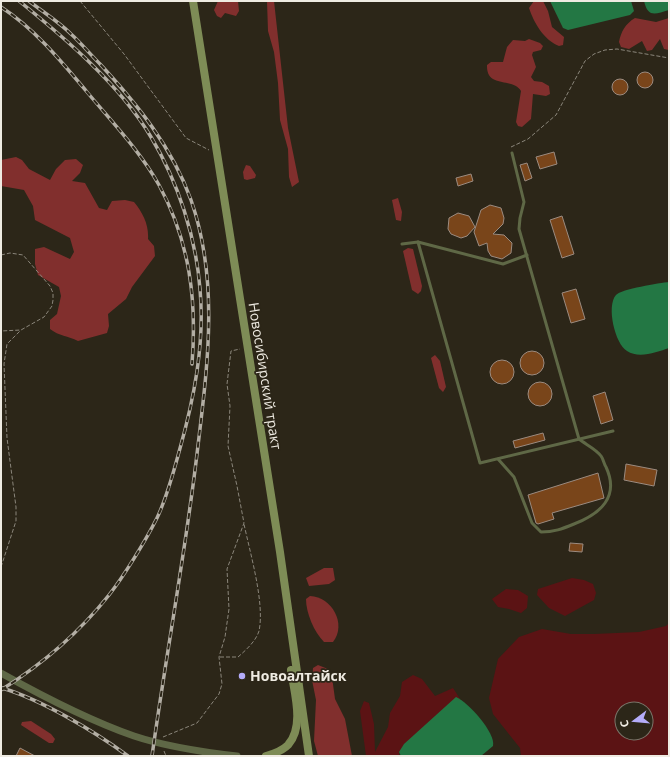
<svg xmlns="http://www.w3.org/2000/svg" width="670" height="757" font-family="'Open Sans',sans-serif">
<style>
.green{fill:#5b1314;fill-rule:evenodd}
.forest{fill:#812f2d}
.water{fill:#237744}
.building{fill:#79451a;stroke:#9b8b80}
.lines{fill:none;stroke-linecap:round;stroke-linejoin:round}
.path{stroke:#8b867b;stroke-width:1;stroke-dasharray:4 2;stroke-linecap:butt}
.service{stroke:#5f6846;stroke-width:3}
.tertiary{stroke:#5f6846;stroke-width:7}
.secondary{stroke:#7e8c56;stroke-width:8}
.rail-casing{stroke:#b3aea4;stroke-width:3.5}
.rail{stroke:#2c2618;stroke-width:2;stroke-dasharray:6;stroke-linecap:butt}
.poi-dot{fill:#b4acf9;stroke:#2c2618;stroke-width:1.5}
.labels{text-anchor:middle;stroke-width:3.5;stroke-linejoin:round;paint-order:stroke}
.street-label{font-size:14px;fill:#efebe2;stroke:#2c2618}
.poi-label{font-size:14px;font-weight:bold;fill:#efebe2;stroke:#2c2618;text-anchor:start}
</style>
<rect width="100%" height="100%" fill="#2c2618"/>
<g class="green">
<polygon points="572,578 584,580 593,584 596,593 594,600 565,616 549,608 537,595 538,589"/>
<polygon points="506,589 518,590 528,596 527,608 521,613 509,609 498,607 492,599"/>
<path d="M669,623V756H521L520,748L493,714L489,698L498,659L519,637L542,629L571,634H594L639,632L666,626ZM622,709H646V733H622Z"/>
<path d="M413,675L422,679L435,696L453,688C467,708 476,732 483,756H417L399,752V756H366L360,711L364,701L369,703L374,724L375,752L388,727L390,713L400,696L402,682Z"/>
</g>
<g class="forest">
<polygon points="218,1 238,1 239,11 236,16 225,13 221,18 217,16 214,10"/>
<polygon points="267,1 274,1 288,128 299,182 292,187 289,177 288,149 280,120 278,83 274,52 268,31"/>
<path d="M534,1H543L548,11L552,27L564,37L563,45L559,46C544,40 534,23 529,8Z"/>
<path d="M635,18L656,22L669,18V50L664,49L660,39L652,50L647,51L642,41L629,49L621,47L619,42C621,32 625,24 635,18Z"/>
<path d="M529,39L540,43L543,46L541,50L533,52L532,55L536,67L531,77L534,81L542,82L549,86L550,94L546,96L533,94L531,119L522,127L518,126L516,122L521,91C513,77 486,89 487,65L491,62H503L507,47L513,40L525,41Z"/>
<path d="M16,157L22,160L29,169L50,180L56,169L65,160L76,159L83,165L80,173L72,181L85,183L99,208L107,210L112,201L125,200L134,202C143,213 149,225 148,239L154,246L155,256L132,287L126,299L108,314L109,326L107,333L78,341C68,336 59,336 50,329V320L57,314L61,296L59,287L38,275L35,264V249L44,247L70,259L74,252L70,238L35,220L33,206L24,190L1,186V160Z"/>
<polygon points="246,165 250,166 256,175 255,178 247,180 244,179 243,172"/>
<polygon points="398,198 402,212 401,221 396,220 392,200"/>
<polygon points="408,248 413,249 422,286 421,291 418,294 412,290 403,251"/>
<polygon points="435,355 440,361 446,387 443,392 439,388 431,358"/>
<polygon points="324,568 333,568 335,580 329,584 309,586 306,578"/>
<path d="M310,596C332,597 347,624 333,642H324C314,632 306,613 306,599Z"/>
<polygon points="318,665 328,669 332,677 335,699 345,719 352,756 318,756 314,741 316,700 312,680 313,668"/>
<polygon points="31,721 51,734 55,739 53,743 49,743 21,725 22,722"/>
</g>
<g class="water">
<polygon points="550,1 631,1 634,11 630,15 568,30 563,28"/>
<path d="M644,1H669V10C655,14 648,18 644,1Z"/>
<path d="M669,282V348C657,352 639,359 627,351C615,344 606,306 616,295C621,289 660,283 669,282Z"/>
<path d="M456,697C468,702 496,733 493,746L481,756H401L399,752L404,744Z"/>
</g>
<g class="building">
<circle cx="645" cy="80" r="8"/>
<circle cx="620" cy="87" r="8"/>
<polygon points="554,152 557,164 540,169 536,157"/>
<polygon points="527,163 532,178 525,181 520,165"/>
<polygon points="471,174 473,181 458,186 456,178"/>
<polygon points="490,205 501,208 504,218 503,224 493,234 504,235 512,243 511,253 502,259 491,256 488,251 487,243 479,246 474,232 481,210"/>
<polygon points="458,213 469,216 475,227 467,236 461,238 451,234 448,229 449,218"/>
<polygon points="562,216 574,254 562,258 550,220"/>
<polygon points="576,289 585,319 571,323 562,293"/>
<circle cx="532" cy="363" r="12"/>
<circle cx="502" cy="372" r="12"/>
<circle cx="540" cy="394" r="12"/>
<polygon points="605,392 613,420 601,424 593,396"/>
<polygon points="543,433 545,440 515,448 513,441"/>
<polygon points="626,464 657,470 654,486 624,480"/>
<polygon points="598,473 604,498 552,513 554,519 538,524 536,523 528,495"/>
<polygon points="570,543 583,544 582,552 569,551"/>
<polygon points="20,748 35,756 16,756"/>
</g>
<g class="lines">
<g class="path">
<polyline points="80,1 124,54 186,138 209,150"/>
<polyline points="511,147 528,139 556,115 585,61 594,54 605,50 617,49 669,58"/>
<polyline points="1,255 10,253 23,255 50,286 53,293 53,300 52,306 44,317 21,330 1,331"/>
<polyline points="1,567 16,521 16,507 7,438 4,364 7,344 21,330"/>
<path d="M220,657H238C246,650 256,641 259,631C265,603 250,553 244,524"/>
<polyline points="163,737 197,723 219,694 222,684 219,657 225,637 229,609 227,569 244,523 237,486 228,446 230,406 227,384 231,351 240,349"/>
<polyline points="164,751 166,756"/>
</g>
<g class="service">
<polyline points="418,242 480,463 613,431"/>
<polyline points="402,244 418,242 503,264 527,255"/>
<path d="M498,459L514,477L532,523L541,532C554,532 562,529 574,524C600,514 620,497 606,467C604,464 603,458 601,456C596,449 585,444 579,439L519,229L520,218L524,202L512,153"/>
</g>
<path class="tertiary" d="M1,673C44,697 88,720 134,736C167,747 202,752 237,756"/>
<g class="secondary">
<polyline points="193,1 280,552 309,756"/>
<path d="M266,756C273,754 282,751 288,745C305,726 294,692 291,670"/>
</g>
<g class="rail-casing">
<g id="rail">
<path d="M29,1C43,12 59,22 71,34C81,43 90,54 100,64C137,104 172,147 191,200C220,283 207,369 197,454C185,555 166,655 152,756"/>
<path d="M1,7C35,29 61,61 87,92C112,122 140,151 159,185C190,242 197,301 192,364"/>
<path d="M2,688C42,700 94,731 128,756"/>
<path d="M1,690C41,665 79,633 109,595C124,576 146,540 157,518C167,497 173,474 179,452C194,399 205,344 200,289C196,237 178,182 151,137C120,85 66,39 19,1"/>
</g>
</g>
<use href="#rail" class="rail"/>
</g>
<circle class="poi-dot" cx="242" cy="676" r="4"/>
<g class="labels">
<g class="street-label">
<text transform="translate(265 376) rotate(81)" y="5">Новосибирский тракт</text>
</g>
<g class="poi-label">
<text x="250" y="681">Новоалтайск</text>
</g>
</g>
<rect width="670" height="757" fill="none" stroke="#efebe2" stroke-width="4"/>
<g transform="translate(634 721) rotate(254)"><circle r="19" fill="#2c2618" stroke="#7a7569"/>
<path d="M0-3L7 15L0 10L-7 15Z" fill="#b4acf9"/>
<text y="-6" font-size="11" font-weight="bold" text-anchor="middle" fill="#efebe2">С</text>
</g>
</svg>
